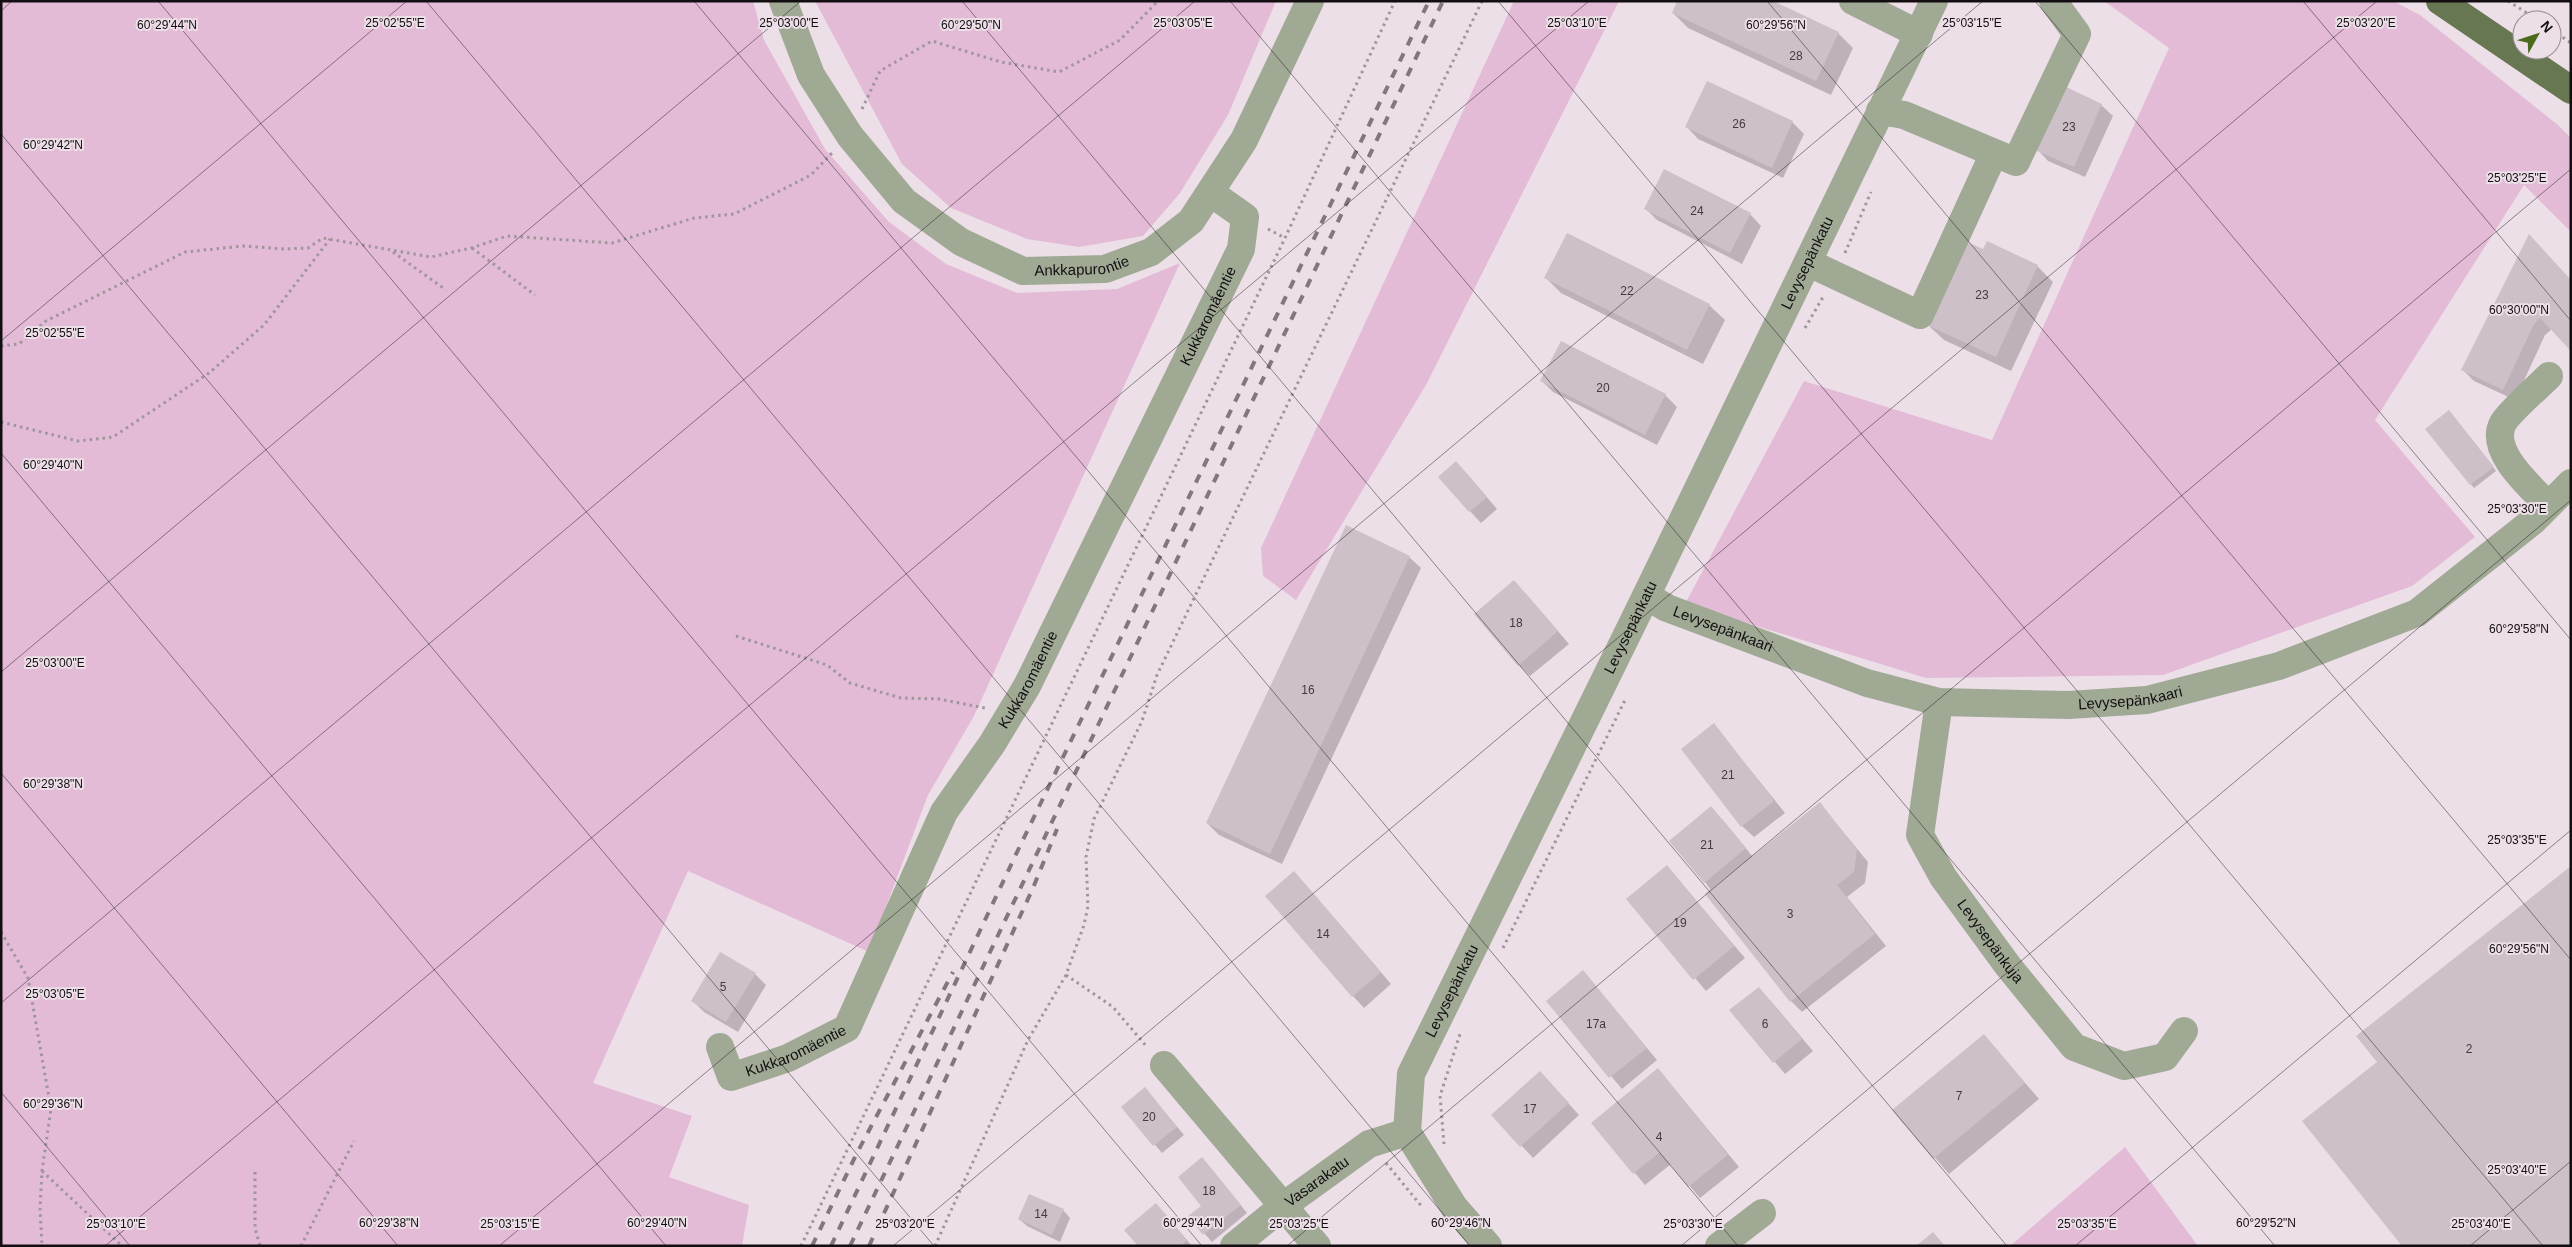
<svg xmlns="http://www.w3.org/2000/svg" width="2572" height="1247" font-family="Arial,sans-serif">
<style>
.green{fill:#e3bbd6}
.shadow{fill:#0003}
.building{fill:#cdc0c8}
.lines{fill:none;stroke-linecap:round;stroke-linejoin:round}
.path{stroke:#9f959c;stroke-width:3;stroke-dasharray:2.5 4;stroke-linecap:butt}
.minor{stroke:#9fa994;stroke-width:28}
.major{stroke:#667752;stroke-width:28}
.rail{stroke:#81787e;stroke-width:4;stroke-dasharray:9 9;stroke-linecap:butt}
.ticks{fill:none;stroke:#120e11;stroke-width:1;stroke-opacity:0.45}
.labels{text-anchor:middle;stroke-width:4;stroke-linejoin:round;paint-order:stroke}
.number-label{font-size:12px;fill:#413a3f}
.street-label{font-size:15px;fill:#120e11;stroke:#eddfe8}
.ticks-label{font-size:12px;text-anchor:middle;fill:#120e11;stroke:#eddfe8;stroke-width:4;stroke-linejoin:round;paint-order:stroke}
</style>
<rect width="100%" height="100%" fill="#eddfe8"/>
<g class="green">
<polygon points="1,1 753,1 764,40 825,149 889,222 946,264 1017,293 1117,289 1180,263 974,716 928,795 869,952 688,871 593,1083 692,1116 669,1177 749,1205 742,1246 1,1246"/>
<polygon points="815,1 1276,1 1228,115 1180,193 1143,236 1079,247 1027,239 951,208 902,164"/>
<polygon points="1514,1 1619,1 1426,385 1296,600 1263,576 1261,548"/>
<polygon points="2104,1 2393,1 2420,15 2558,125 2571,138 2571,232 2524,185 2375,420 2475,537 2412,586 2163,675 1926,678 1685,604 1804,381 1992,440 2169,48"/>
<polygon points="2125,1147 2198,1246 2010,1246"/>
</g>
<g class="shadow">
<polygon points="1673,13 1838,33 1853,48 1831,95 1688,28"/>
<polygon points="1707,83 1792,122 1804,134 1783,178 1698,139 1687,127"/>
<polygon points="2101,105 2113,116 2085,177 2048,161 2037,149"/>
<polygon points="1646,209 1750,214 1761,226 1742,264 1657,220"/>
<polygon points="2037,266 2053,282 2011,371 1944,340 1928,325"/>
<polygon points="1546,278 1709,305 1725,320 1703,364 1561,293"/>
<polygon points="2571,281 2552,329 2545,335 2515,400 2474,381 2463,370"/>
<polygon points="1542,381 1665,395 1677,407 1657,445 1553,392"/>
<polygon points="2452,415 2496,471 2474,488 2427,429"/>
<polygon points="1467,474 1497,509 1481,523 1470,511"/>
<polygon points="1409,557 1421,568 1282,864 1219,835 1207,823"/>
<polygon points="1525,593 1569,644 1530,676 1519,665"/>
<polygon points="1714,725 1785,813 1754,837 1742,826"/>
<polygon points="1820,804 1868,862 1865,883 1847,897 1886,946 1802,1012 1791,1001 1705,882 1722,819 1753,857"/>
<polygon points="1667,867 1745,958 1706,991 1628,899"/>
<polygon points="1305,884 1391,984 1364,1008 1353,996"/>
<polygon points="1583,972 1657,1060 1622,1089 1548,1001"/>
<polygon points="755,974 766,985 738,1032 704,1012 693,1001"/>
<polygon points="1770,1000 1813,1051 1785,1074 1731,1010"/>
<polygon points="1984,1035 2039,1099 1949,1174 1894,1110"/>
<polygon points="1658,1069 1739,1167 1700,1198 1671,1164 1645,1185 1593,1123"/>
<polygon points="1551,1084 1579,1115 1533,1158 1493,1115"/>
<polygon points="1152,1097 1184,1135 1162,1153 1123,1107"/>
<polygon points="1209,1166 1247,1213 1212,1242 1190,1217 1203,1206"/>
<polygon points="1063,1210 1070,1218 1060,1242 1027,1226 1019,1219"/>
<polygon points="1163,1212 1192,1246 1140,1246"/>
</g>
<g class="building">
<polygon points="1677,1 1773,1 1839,32 1816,81 1672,13"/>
<polygon points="1707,81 1793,121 1772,168 1685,127"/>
<polygon points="2064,86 2102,104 2074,167 2035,150"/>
<polygon points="1664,169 1751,213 1730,253 1644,209"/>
<polygon points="1567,233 1710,304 1687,350 1544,278"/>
<polygon points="2529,234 2571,280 2571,351 2540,318 2534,324 2503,390 2461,370"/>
<polygon points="1965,241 1983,249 1987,241 2038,265 1996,357 1927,325"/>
<polygon points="1561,341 1666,394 1645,435 1540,381"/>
<polygon points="2449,410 2494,467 2470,485 2425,429"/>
<polygon points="1456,461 1487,497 1469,512 1438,477"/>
<polygon points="1346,525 1410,556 1270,854 1206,823"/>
<polygon points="1514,580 1558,631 1518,666 1474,614"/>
<polygon points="1714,723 1774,801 1741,827 1681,749"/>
<polygon points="1820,802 1857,850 1854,872 1837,885 1875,934 1790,1002 1705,894"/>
<polygon points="1711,806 1746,848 1704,883 1669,841"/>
<polygon points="1667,865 1734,946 1693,980 1626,899"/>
<polygon points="2571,866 2571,1246 2402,1246 2302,1121 2377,1062 2356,1036"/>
<polygon points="1294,871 1381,972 1352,997 1265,896"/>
<polygon points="720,952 756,973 726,1022 691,1001"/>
<polygon points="1583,970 1647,1048 1609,1078 1546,1001"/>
<polygon points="1759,987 1802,1039 1773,1063 1729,1010"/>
<polygon points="1984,1034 2025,1083 1933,1159 1892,1110"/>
<polygon points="1658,1068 1728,1155 1688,1187 1660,1152 1633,1174 1591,1123"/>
<polygon points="1540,1071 1569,1103 1520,1147 1491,1115"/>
<polygon points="1145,1087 1177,1127 1153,1146 1121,1107"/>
<polygon points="1202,1157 1241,1205 1203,1235 1188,1216 1201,1206 1178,1177"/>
<polygon points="1029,1194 1064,1209 1052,1235 1018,1219"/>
<polygon points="1156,1203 1187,1240 1181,1246 1138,1246 1124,1230"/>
<polygon points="1933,1232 1945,1246 1916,1246"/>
</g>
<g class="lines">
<g class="path">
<polyline points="2508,1 2538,20"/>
<polyline points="2552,30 2571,43"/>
<polyline points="862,109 880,71 932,41 1001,62 1059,72 1120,40 1158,1"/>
<polyline points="1268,229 1285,238"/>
<polyline points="472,248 535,295"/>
<polyline points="393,252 446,290"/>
<polyline points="1845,253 1871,192"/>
<polyline points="1805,328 1823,297"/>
<polyline points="1,346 19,344 46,321 185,252 243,246 285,249 308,248 323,238 431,257 471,248 507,236 612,243 694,218 734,214 811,175 832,153"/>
<polyline points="1,422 78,441 113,437 209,373 264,325 330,239"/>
<polyline points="736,636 827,665 850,683 901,698 939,699 985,708"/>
<polyline points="1,932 28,978 51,1109 42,1171 40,1209 42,1246"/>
<polyline points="1503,948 1626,698"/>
<polyline points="1066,975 1113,1007 1147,1047"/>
<polyline points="1444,1144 1440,1096 1460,1034"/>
<polyline points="1386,1163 1423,1208"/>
<polyline points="42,1171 122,1246"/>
<polyline points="255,1172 255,1228 260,1246"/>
<polyline points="301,1246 354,1141"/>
<polyline points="801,1246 1285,238 1395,1"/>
<polyline points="935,1246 1028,1040 1066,975 1084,925 1088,906 1086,857 1094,819 1142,721 1157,675 1482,1"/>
</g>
<g class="minor">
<path id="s1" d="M783,1L811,75L850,136L904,201L961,242L1023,271L1105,269L1151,252L1191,221L1244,140L1310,1"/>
<polyline points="1853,1 1919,34"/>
<polyline points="1880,111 1904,115 2016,162 2077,34 2053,1"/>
<polyline points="1809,263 1920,315 1994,153"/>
<path d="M2548,505C2531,487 2488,451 2503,423C2509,412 2539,386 2549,376"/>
<path id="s2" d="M1646,596L1667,608L1867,683L1939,702L2069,705L2147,700L2279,666L2417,613L2533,521L2571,483"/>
<path id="s3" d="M1939,702L1920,835L1943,877L2008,966L2074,1047L2124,1066L2165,1057L2184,1031"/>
<path id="s4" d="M720,1047L731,1077L788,1058L847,1028L944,812L992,744L1027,686L1241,249L1245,217L1211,193"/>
<polyline points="1164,1065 1317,1246"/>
<path id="s5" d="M1234,1246L1283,1206L1369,1144L1407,1132"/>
<path id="s6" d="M1488,1246L1454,1207L1407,1132L1411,1074L1646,596L1934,1"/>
<polyline points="1719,1246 1762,1213"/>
</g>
<polyline class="major" points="2440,1 2571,90"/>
<g class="rail">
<polyline points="812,1246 857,1153 953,972"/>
<polyline points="831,1246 1019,848 1429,1"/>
<polyline points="850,1246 1443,1"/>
<polyline points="869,1246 1033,888 1057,829"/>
</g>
</g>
<path class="ticks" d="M158,1L1202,1246M426,1L1470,1246M694,1L1738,1246M962,1L2007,1246M1230,1L2275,1246M1498,1L2543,1246M1767,1L2571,960M2035,1L2571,640M2303,1L2571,321M1,11L12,1M1,134L934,1246M1,341L407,1M1,453L666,1246M1,672L801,1M1,773L398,1246M1,1003L1195,1M1,1092L130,1246M105,1246L1589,1M499,1246L1983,1M893,1246L2377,1M1287,1246L2571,169M1681,1246L2571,500M2075,1246L2571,830M2470,1246L2571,1161"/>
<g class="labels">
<g class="number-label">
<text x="1796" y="60">28</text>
<text x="1739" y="128">26</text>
<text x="2069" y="131">23</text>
<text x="1697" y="215">24</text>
<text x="1627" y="295">22</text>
<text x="1982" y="299">23</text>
<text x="1603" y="392">20</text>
<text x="1516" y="627">18</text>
<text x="1308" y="694">16</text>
<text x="1728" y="779">21</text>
<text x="1707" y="849">21</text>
<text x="1790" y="918">3</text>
<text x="1680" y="927">19</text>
<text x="1323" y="938">14</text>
<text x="723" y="991">5</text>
<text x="1596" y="1028">17a</text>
<text x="1765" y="1028">6</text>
<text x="2469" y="1053">2</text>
<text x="1959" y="1100">7</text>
<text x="1530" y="1113">17</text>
<text x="1149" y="1121">20</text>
<text x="1659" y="1141">4</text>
<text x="1209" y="1195">18</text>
<text x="1041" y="1218">14</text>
</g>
<g class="street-label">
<text dy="5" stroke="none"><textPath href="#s1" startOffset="434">Ankkapurontie</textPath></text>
<text dy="5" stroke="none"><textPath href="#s6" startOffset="1101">Levysepänkatu</textPath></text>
<text dy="5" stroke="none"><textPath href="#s4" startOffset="958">Kukkaromäentie</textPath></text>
<text dy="5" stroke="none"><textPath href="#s6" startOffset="696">Levysepänkatu</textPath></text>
<text dy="5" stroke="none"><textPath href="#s2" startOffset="84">Levysepänkaari</textPath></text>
<text dy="5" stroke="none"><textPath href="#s4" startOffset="552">Kukkaromäentie</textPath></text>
<text dy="5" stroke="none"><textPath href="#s2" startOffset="504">Levysepänkaari</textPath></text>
<text dy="5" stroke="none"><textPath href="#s3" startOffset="262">Levysepänkuja</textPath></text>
<text dy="5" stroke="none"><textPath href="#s6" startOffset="291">Levysepänkatu</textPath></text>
<text dy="5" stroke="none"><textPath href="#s4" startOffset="102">Kukkaromäentie</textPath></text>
<text dy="5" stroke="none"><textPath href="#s5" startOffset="105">Vasarakatu</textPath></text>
</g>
</g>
<g class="ticks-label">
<text x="395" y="27">25°02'55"E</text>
<text x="789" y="27">25°03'00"E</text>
<text x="1183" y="27">25°03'05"E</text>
<text x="1577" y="27">25°03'10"E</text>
<text x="1972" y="27">25°03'15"E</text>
<text x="2366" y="27">25°03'20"E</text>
<text x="167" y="29">60°29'44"N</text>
<text x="971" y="29">60°29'50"N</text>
<text x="1776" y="29">60°29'56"N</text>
<text x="53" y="149">60°29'42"N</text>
<text x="2517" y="182">25°03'25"E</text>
<text x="2519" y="314">60°30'00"N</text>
<text x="55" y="337">25°02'55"E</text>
<text x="53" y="469">60°29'40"N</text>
<text x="2517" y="513">25°03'30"E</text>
<text x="2519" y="633">60°29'58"N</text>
<text x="55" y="667">25°03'00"E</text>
<text x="53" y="788">60°29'38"N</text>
<text x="2517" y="844">25°03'35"E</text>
<text x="2519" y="953">60°29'56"N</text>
<text x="55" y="998">25°03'05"E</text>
<text x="53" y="1108">60°29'36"N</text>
<text x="2517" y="1174">25°03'40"E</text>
<text x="389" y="1227">60°29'38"N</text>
<text x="657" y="1227">60°29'40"N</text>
<text x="1193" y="1227">60°29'44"N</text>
<text x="1461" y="1227">60°29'46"N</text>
<text x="2266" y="1227">60°29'52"N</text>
<text x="116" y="1228">25°03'10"E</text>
<text x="510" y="1228">25°03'15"E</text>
<text x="905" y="1228">25°03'20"E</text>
<text x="1299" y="1228">25°03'25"E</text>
<text x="1693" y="1228">25°03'30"E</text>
<text x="2087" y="1228">25°03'35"E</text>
<text x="2481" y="1228">25°03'40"E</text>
</g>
<rect width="2572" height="1247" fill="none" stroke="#120e11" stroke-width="5"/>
<g transform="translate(2537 35) rotate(50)"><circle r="24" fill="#eddfe8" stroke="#958b92"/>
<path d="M0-4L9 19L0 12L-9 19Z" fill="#4c691d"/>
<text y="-8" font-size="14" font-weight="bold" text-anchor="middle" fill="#120e11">N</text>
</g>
</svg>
